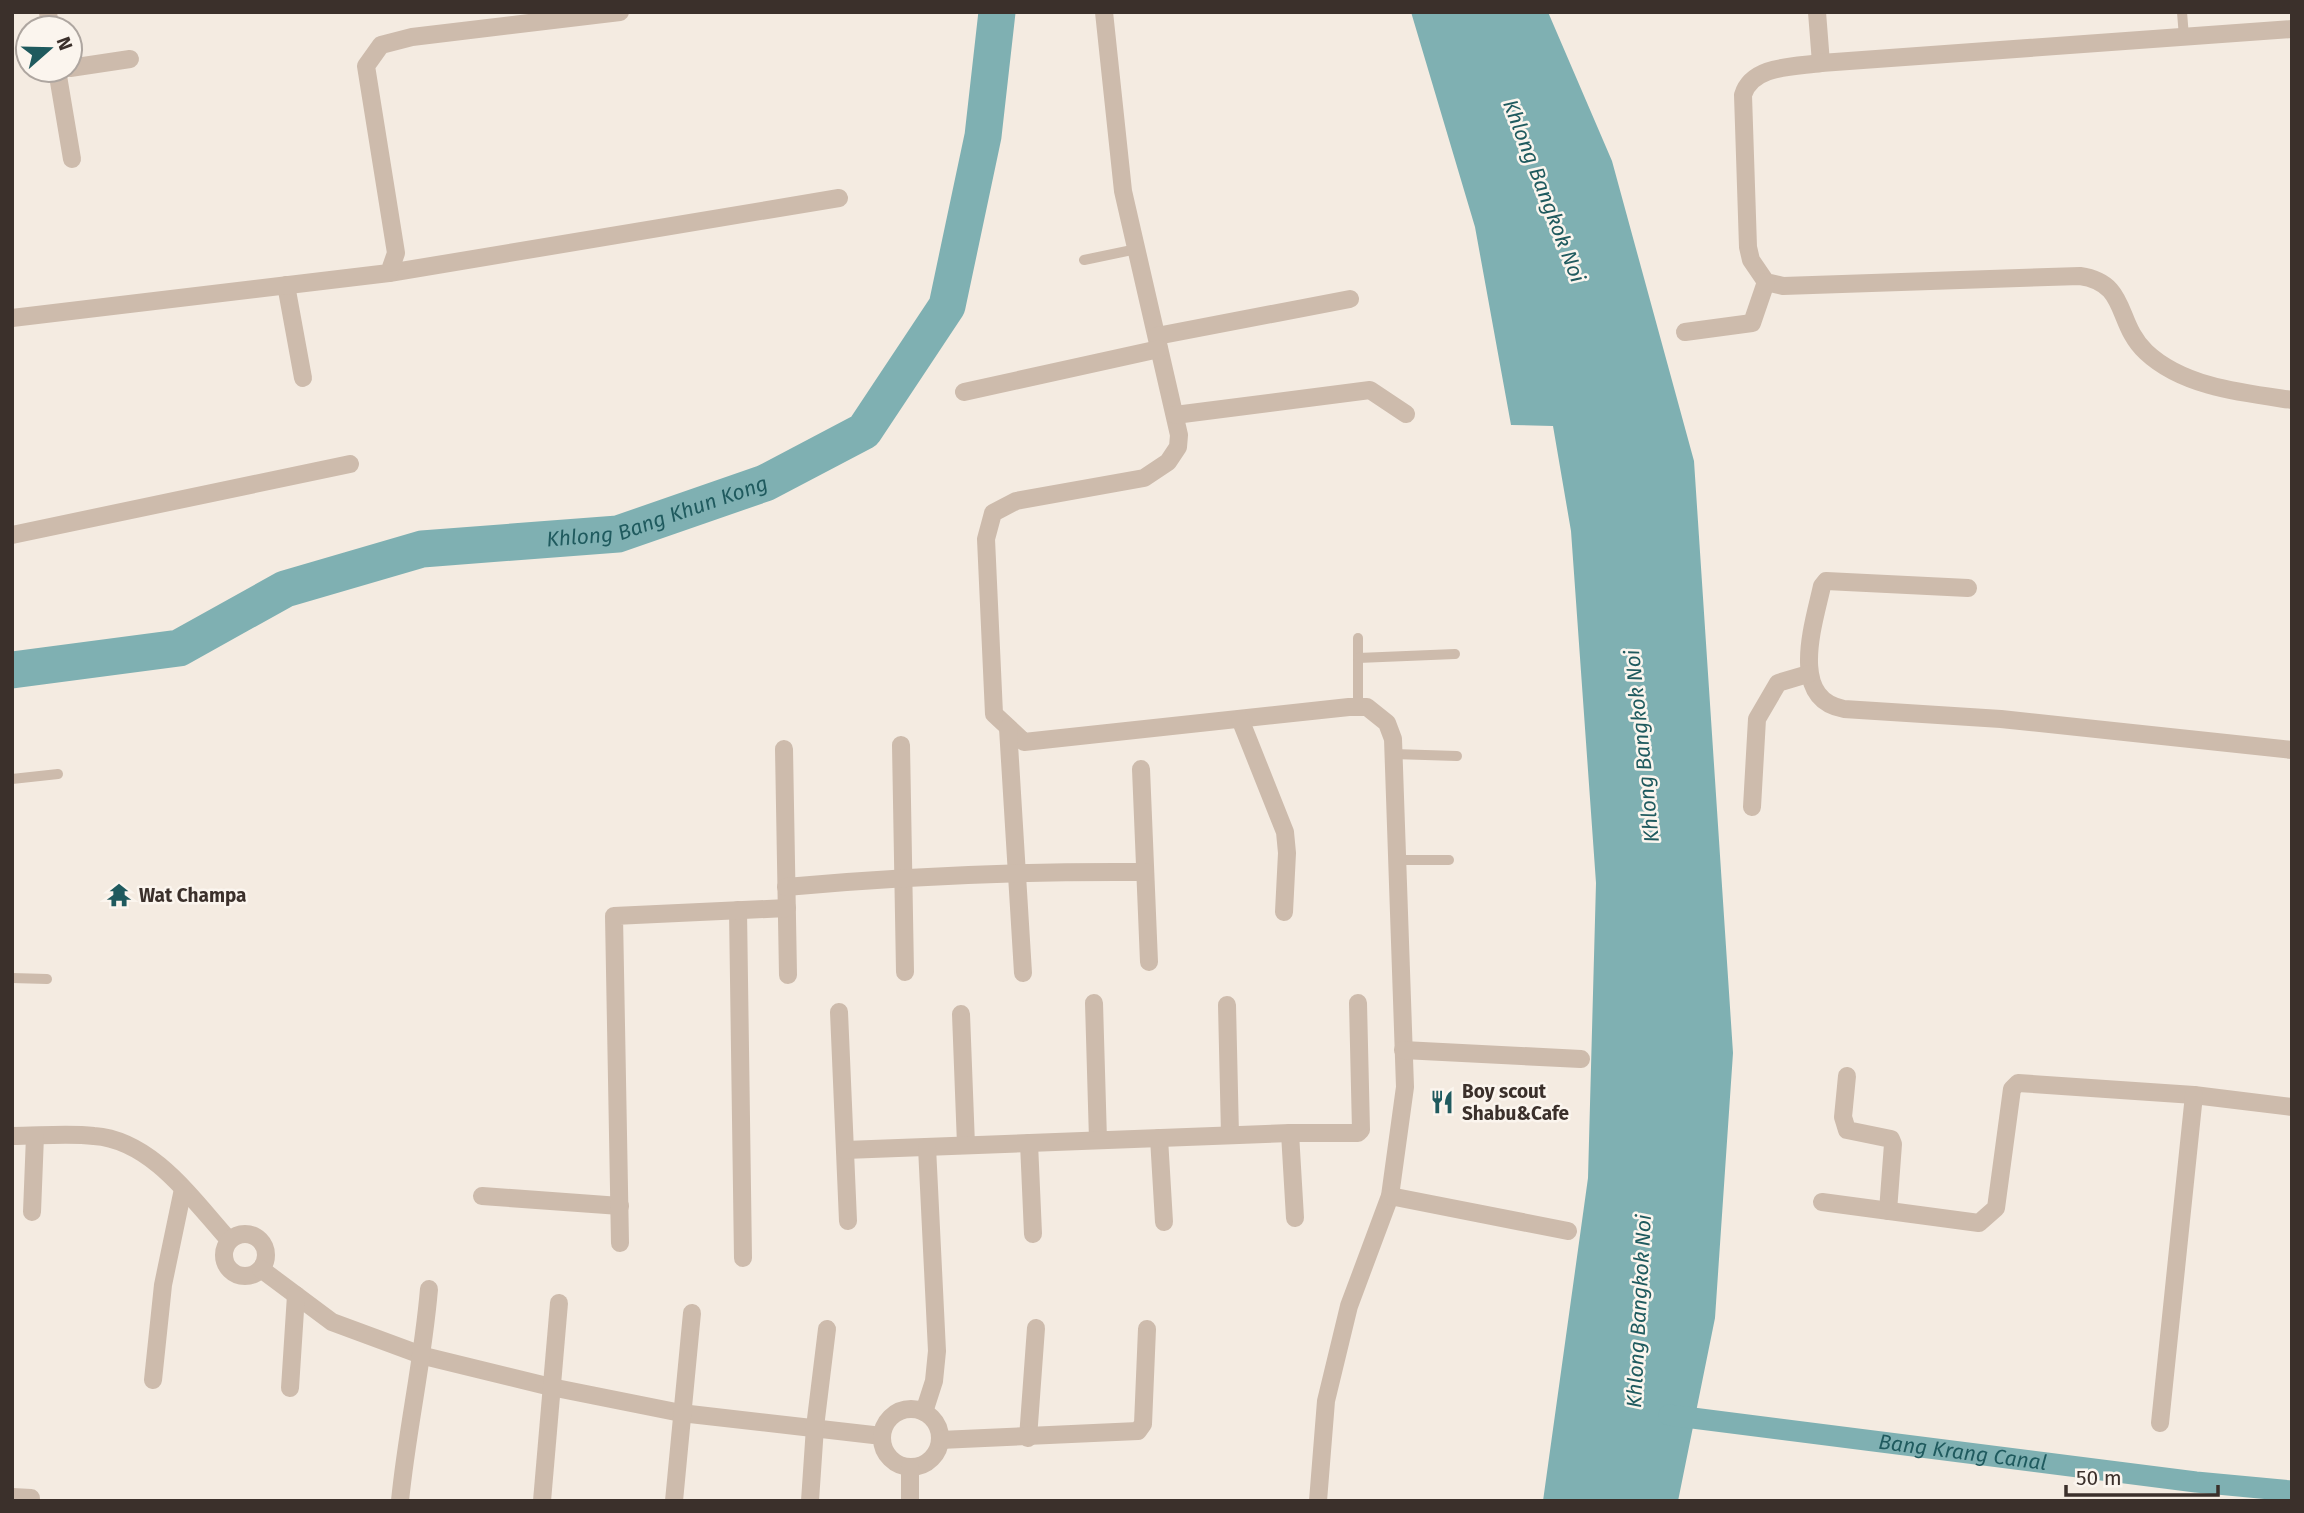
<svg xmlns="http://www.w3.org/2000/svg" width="2304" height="1513" font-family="'Fira Sans',sans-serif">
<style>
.water{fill:#7fb0b2}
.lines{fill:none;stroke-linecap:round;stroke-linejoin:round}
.canal{stroke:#7fb0b2;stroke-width:21}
.river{stroke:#7fb0b2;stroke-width:37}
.lane{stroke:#cdbbac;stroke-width:10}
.street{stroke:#cdbbac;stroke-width:18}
.labels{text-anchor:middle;stroke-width:5;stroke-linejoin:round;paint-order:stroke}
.poi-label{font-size:19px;font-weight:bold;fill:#3b302b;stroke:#fbf5ee;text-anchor:start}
.water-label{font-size:21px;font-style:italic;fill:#1f5a5e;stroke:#fbf5ee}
</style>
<rect width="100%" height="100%" fill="#f4ebe1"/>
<polygon class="water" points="1411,12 1548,12 1612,161 1694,461 1733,1053 1715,1318 1678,1501 1543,1501 1588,1178 1596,883 1571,531 1553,426 1511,425 1475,227"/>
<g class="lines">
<path class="canal" id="s1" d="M1669,1415L2196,1482L2292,1491"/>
<path class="river" id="s2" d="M12,670L179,648L285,589L422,549L618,534L765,483L864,431L947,306L983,136L997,12"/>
<g class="lane">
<polyline points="2182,12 2184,37"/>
<polyline points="1084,260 1137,249"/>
<polyline points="1358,638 1358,707"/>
<polyline points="1358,658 1455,654"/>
<polyline points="1393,754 1457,756"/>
<polyline points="12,779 58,774"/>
<polyline points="1396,860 1449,860"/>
<polyline points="12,978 47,979"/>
</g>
<g class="street">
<polyline points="48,12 50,28"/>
<polyline points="1104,12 1123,191 1179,435 1178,447 1168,462 1144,478 1016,501 993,513 986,539 994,714 1024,742 1349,707 1367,707 1387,723 1393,739 1405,1087 1390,1196 1349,1306 1326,1401 1318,1501"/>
<polyline points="1817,12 1821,63"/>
<path d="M2292,29L1821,63C1794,67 1752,65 1743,95L1748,247L1751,260L1766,282L1783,286L2080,276C2129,283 2115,323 2146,352C2183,387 2243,393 2292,400"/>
<polyline points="70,68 130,59"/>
<polyline points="57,70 72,159"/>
<polyline points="389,273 839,198"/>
<polyline points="286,285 303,378"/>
<polyline points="12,318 389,273 396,253 366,66 381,45 412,37 620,12"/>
<polyline points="1685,332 1752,323 1766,282"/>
<polyline points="1157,336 1350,299"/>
<polyline points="964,392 1159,349"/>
<polyline points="1175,415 1370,390 1406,414"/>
<polyline points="12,535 350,464"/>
<path d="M1968,588L1826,581L1822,586C1814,623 1788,699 1844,709L2001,719L2292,750"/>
<polyline points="1240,719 1285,832 1287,853 1284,912"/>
<polyline points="1008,728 1023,973"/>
<polyline points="901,745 905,972"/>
<polyline points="784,749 788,975"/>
<polyline points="1141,769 1149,962"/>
<polyline points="1752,807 1757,719 1778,683 1808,674"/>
<path d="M786,887C906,876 1025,871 1145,872"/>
<polyline points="738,910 743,1258"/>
<polyline points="1094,1003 1098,1140"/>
<polyline points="1227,1005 1230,1135"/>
<polyline points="839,1012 848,1221"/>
<polyline points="961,1014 966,1145"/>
<polyline points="1403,1050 1581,1059"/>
<polyline points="1847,1076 1843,1117 1847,1130 1891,1139 1893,1144 1888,1211"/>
<polyline points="1290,1133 1295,1218"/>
<path d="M12,1136C39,1136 67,1133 94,1136C152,1140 193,1200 229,1240"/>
<polyline points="1159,1138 1164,1222"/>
<polyline points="1029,1143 1033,1234"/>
<polyline points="845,1150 1290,1133 1358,1133 1361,1130 1358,1003"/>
<polyline points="482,1196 620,1206"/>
<polyline points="1390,1196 1568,1231"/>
<polyline points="1822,1202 1979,1223 1996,1208 2012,1089 2018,1083 2194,1095 2292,1107"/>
<polyline points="32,1212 35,1136"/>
<circle cx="245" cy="1255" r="21"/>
<polyline points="620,1243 614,916 787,908"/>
<polyline points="261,1269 332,1322 424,1356 551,1387 681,1413 882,1436"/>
<polyline points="153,1380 163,1285 183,1189"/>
<polyline points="290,1388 296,1295"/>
<circle cx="911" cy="1438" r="29"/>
<polyline points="924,1412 934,1381 937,1351 927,1147"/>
<polyline points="2160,1423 2194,1095"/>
<polyline points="1028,1438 1036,1328"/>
<polyline points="940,1440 1138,1431 1143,1424 1147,1329"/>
<polyline points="12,1497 31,1498"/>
<path d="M400,1501C407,1430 423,1361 429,1289"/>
<polyline points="542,1501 559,1303"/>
<polyline points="674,1501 692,1313"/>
<polyline points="810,1501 815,1427 827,1329"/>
<polyline points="910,1501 910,1467"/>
</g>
</g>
<defs>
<g id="temple-bare" transform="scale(1.89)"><path d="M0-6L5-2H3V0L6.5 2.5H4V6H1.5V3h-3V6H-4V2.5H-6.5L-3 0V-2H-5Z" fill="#1f5a5e" stroke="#fbf5ee" stroke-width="2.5" paint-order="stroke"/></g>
<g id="restaurant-bare" transform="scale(1.89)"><path d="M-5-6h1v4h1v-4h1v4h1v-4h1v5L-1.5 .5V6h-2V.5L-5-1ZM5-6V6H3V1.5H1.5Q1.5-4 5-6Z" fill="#1f5a5e" stroke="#fbf5ee" stroke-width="2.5" paint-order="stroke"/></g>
</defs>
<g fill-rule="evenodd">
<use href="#temple-bare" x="119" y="895"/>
<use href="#restaurant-bare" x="1442" y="1102"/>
</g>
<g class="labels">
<g class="poi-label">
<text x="139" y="902">Wat Champa</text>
<text x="1462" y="1098">Boy scout<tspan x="1462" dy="22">Shabu&amp;Cafe</tspan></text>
</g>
<g class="water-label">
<text transform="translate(1544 191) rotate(69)" y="7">Khlong Bangkok Noi</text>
<text dy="7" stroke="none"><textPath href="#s2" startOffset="672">Khlong Bang Khun Kong</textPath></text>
<text transform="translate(1642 746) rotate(-96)" y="7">Khlong Bangkok Noi</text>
<text transform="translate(1639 1311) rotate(-87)" y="7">Khlong Bangkok Noi</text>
<text dy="7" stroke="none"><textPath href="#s1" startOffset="296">Bang Krang Canal</textPath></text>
</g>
</g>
<rect width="2304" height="1513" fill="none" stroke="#3b302b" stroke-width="28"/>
<g transform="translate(49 49) rotate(70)"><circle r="33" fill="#fbf5ee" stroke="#aea6a0" stroke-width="2"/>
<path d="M0-5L12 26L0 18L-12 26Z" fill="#1f5a5e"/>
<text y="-10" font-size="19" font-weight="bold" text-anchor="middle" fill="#3b302b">N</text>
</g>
<path d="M2066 1485v10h152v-10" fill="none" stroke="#3b302b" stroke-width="3.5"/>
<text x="2076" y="1485" font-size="21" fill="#3b302b" stroke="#fbf5ee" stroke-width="5" paint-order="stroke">50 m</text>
</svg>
